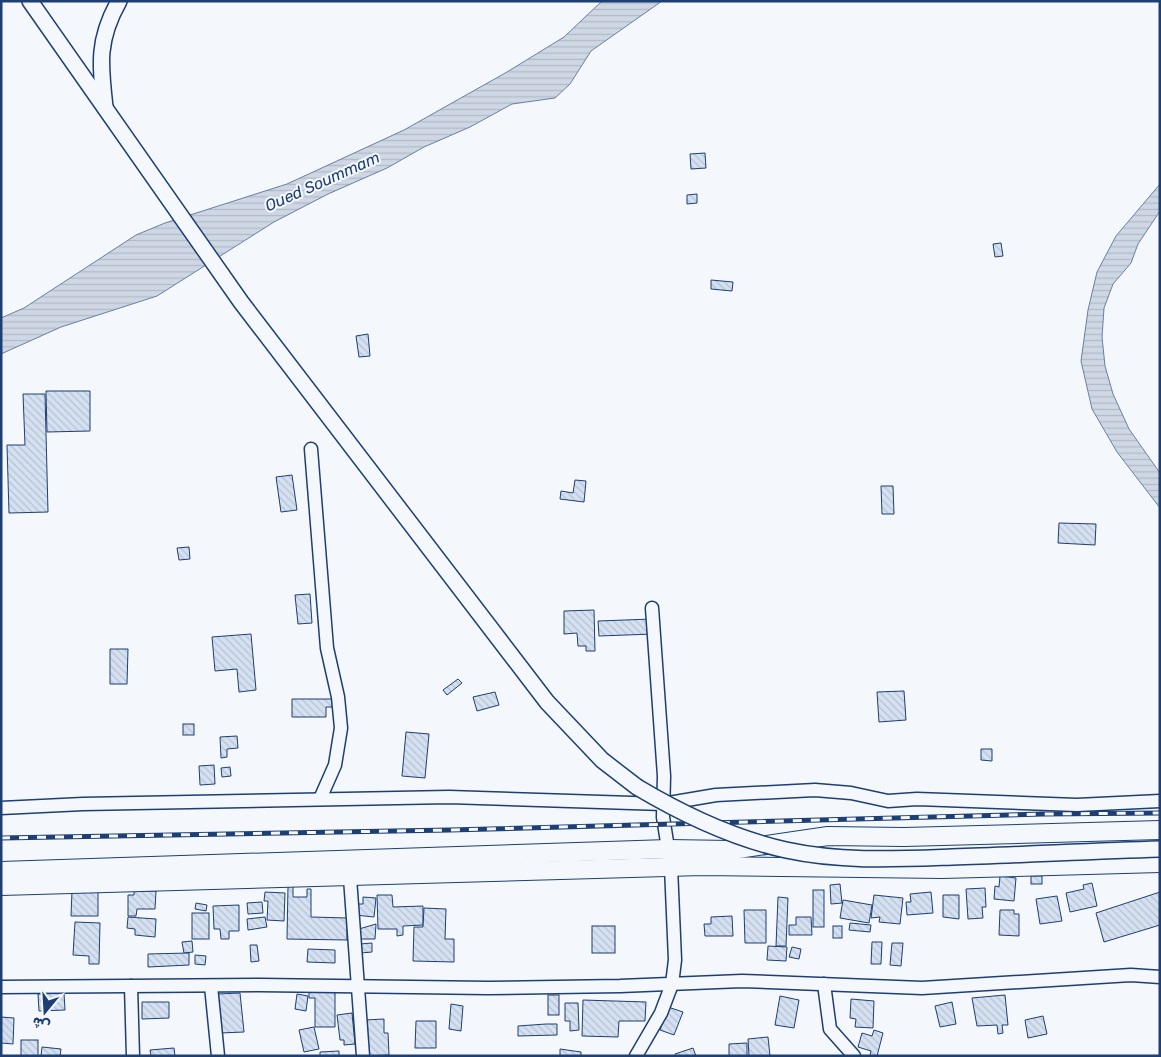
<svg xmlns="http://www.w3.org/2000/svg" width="1161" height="1057" font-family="Rubik,Cairo,sans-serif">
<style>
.water{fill:url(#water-rules);stroke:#687fa3}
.building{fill:url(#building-back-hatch);stroke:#1d3f73}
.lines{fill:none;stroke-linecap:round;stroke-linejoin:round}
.minor-casing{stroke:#1d3f73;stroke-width:15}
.major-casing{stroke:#1d3f73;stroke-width:18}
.highway-casing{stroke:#1d3f73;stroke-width:20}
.minor{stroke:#f4f7fb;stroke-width:12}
.major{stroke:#f4f7fb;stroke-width:15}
.highway{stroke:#f4f7fb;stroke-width:18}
.rail-casing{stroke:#1d3f73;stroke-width:5}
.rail{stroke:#f4f7fb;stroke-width:3;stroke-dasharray:9;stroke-linecap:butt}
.major-bridge-casing{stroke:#1d3f73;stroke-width:18;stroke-linecap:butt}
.major-bridge{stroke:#f4f7fb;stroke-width:15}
.labels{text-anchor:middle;stroke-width:4;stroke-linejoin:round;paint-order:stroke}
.water-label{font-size:16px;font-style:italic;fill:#1d3f73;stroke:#f4f7fb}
</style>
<defs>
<pattern id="water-rules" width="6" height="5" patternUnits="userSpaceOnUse" patternTransform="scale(1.25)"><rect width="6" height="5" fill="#cfd7e4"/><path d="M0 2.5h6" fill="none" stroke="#b1bac7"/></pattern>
<pattern id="building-back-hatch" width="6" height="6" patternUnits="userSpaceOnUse" patternTransform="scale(1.25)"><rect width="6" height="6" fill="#d5e0f0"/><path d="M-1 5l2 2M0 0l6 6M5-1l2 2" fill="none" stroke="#b6c1d1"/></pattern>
</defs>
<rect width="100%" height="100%" fill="#f4f7fb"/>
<g class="water">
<polygon points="602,1 662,1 591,51 570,84 555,98 512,104 470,127 424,147 387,168 328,194 274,222 157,296 61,327 1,354 1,318 24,308 136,235 165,223 287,184 404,130 507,72 564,37"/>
<polygon points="1160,184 1160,211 1138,244 1131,263 1113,284 1104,308 1102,337 1105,366 1113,394 1129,429 1160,473 1160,508 1117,452 1092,409 1081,361 1088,310 1097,272 1116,236"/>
</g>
<g class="building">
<polygon points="705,153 706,168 691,169 690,154"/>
<polygon points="697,194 697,203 687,204 687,195"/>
<polygon points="1001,243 1003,256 995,257 993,244"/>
<polygon points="711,280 733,282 732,291 711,289"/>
<polygon points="368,334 370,356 359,357 356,336"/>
<polygon points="46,391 90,391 90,431 47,432"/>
<polygon points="23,394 45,394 48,512 9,513 7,445 25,445"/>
<polygon points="292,475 297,510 281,512 276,477"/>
<polygon points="575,480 586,481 584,502 560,499 561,491 573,493"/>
<polygon points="881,486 893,486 894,514 882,514"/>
<polygon points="1059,523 1096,524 1095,545 1058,543"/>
<polygon points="189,547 190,559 179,560 177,548"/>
<polygon points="310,594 312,623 298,624 295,595"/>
<polygon points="594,610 595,651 586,651 586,646 578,646 577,633 564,634 564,611"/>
<polygon points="652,619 653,634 599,636 598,621"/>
<polygon points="251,634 256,690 239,692 237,669 215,671 212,637"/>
<polygon points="110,649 128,649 127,684 110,684"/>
<polygon points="458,679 462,683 447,695 443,690"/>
<polygon points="904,691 906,720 879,722 877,692"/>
<polygon points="495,692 499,705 477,711 473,697"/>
<polygon points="292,699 333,699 333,707 326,707 326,717 292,717"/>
<rect x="183" y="724" width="11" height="11"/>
<polygon points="406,732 429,734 425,778 402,776"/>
<polygon points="237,736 238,748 227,749 227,757 221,758 220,737"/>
<polygon points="981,749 992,749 992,761 981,760"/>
<polygon points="214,765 215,784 200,785 199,766"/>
<polygon points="230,767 231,776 222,777 221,768"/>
<polygon points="1000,876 1016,878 1014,901 994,899 995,886 999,887"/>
<rect x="1031" y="876" width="11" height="8"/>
<polygon points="1092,883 1097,906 1070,912 1066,893 1084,889 1083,885"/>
<polygon points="840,884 842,903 831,904 830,885"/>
<polygon points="288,886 293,886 293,897 307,897 307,889 311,889 311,917 347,918 347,940 287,939"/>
<polygon points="985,888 986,907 982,907 983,918 968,919 966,889"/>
<rect x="813" y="890" width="11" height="37"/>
<polygon points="72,891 98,892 98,916 71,916"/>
<polygon points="134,891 156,891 155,909 137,909 136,916 128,916 128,895 134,895"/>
<polygon points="265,892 285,893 284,921 267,920 268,901 264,901"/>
<polygon points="931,892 933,913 907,915 906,902 911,902 910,894"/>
<polygon points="1160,892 1160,925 1104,942 1096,913"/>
<polygon points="377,895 392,895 393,907 423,906 423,925 403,926 403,935 397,936 397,929 378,929"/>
<polygon points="874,895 903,898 900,924 879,922 880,917 871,918"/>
<polygon points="943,895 959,895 959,919 943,917"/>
<polygon points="1057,896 1062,921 1040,924 1036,899"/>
<polygon points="363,897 376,898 374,917 355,915 356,904 363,904"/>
<polygon points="778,897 788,898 786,946 776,946"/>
<polygon points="843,900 872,905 869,923 840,918"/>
<polygon points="262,902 263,913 248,914 247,903"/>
<polygon points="196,903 207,905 206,911 195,909"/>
<polygon points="239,905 239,931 229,931 229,939 221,939 220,929 214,929 213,906"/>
<polygon points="424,908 446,909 445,939 454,939 454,962 413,961 414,927 423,927"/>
<polygon points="744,910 766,910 766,943 745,943"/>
<polygon points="1000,910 1014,910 1014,914 1019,914 1019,936 999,935"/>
<rect x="192" y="913" width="17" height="26"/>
<polygon points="732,916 733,936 705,936 704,924 711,924 711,917"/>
<polygon points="128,917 156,919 155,937 135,935 135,929 127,928"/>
<polygon points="265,917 267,927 248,930 247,919"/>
<polygon points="796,917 811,917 812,935 789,935 789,925 796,925"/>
<polygon points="75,922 100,923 99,964 89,964 89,956 73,955"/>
<polygon points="850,923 871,925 870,932 849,930"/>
<polygon points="376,924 375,939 359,939 359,929"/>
<rect x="592" y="926" width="23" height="27"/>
<rect x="833" y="926" width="9" height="12"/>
<polygon points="192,941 193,952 184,953 182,942"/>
<polygon points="872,942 882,942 881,964 871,964"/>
<polygon points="372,943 372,952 361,953 360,944"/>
<polygon points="892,943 903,943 901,966 890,965"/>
<polygon points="250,945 257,945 259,961 251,962"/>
<polygon points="768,946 787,947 786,961 767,960"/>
<polygon points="792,947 801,949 799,959 789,957"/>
<polygon points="308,949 335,950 335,963 307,962"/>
<polygon points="189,953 189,965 148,967 148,954"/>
<polygon points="195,955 206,956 205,965 195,964"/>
<polygon points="335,990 335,1027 315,1027 315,998 309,998 309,991"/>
<polygon points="64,993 65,1010 39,1011 38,994"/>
<polygon points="240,993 244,1032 220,1033 217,994"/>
<polygon points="297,994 308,996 306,1011 295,1009"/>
<rect x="548" y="995" width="11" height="20"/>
<polygon points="1005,995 1008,1025 1002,1025 1003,1033 998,1034 997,1025 977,1026 972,998"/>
<polygon points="780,996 799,1000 794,1028 775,1025"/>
<polygon points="851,999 874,1001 873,1028 855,1027 856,1019 850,1018"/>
<polygon points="583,1000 646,1002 645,1021 619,1021 618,1037 582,1036"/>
<polygon points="142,1002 169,1002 169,1018 142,1019"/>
<polygon points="952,1002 956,1024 940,1027 935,1006"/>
<polygon points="565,1003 578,1003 579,1030 570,1031 570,1021 565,1021"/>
<polygon points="451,1004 463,1006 461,1031 449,1029"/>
<polygon points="668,1007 683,1012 674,1035 660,1030"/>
<polygon points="352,1013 355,1044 344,1045 344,1040 340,1040 337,1015"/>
<polygon points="1043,1016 1047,1034 1028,1038 1025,1020"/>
<polygon points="1,1017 14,1018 13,1044 1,1043"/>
<polygon points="384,1019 384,1033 388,1033 389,1055 367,1056 365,1020"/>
<polygon points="416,1021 436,1021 436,1048 415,1048"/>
<polygon points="546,1024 557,1024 557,1035 518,1036 518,1026"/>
<polygon points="314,1027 319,1049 304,1052 299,1030"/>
<polygon points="874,1030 883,1033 877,1056 870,1056 871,1051 858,1047 862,1033 872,1036"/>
<polygon points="768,1037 770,1056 749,1056 748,1039"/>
<rect x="21" y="1040" width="17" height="16"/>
<polygon points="747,1043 747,1056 729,1056 729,1044"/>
<polygon points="42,1047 61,1049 60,1056 41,1056"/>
<polygon points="174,1048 175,1056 151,1056 150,1050"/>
<polygon points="693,1048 696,1056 676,1056 675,1054"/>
<polygon points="560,1049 581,1052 581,1056 560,1056"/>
<polygon points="339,1051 339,1056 320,1056 320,1052"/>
</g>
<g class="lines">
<g class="minor-casing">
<g id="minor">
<polyline points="311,449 327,648 338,697 341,728 335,765 320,799"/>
<polyline points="1,808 83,804 449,797 663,804 716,795 815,790 851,793 888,801 917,799 1077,805 1160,801"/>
<polyline points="350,878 363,1056"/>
<polyline points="824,984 830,1029 854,1056"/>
<polyline points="131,986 133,1056"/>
<polyline points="211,986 218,1056"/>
<polyline points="1,987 260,985 488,988 620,986 742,981 922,988 1131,975 1160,977"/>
<polyline points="636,1056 661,1013 672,984 675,960 671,867 663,817 664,776 652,608"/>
</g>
</g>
<g class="major-casing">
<g id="major">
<polyline points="30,1 241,302 547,702 602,760 637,787"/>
<path d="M105,107C100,64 97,40 119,1"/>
</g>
</g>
<g class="highway-casing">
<g id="highway">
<polyline points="1,871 668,849 731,850 828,836 904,837 1160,830"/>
<polyline points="1,886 702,866 942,869 1160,863"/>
</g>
</g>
<use href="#minor" class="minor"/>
<use href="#major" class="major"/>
<use href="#highway" class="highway"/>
<g class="rail-casing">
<polyline id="rail" points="1,838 450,830 1043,814 1160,813"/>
</g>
<use href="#rail" class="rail"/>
<g class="major-bridge-casing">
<path id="major-bridge" d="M637,787C684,815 732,838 786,850C841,862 897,859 952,857C1021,855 1090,851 1160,849"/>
</g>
<use href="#major-bridge" class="major-bridge"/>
</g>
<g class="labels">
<g class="water-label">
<text transform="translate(322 181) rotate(-24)" y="6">Oued Soummam</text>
</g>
</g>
<rect width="1161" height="1057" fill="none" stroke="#1d3f73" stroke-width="5"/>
<g transform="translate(45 1012) rotate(198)" stroke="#f4f7fb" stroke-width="4" paint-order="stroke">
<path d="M0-4L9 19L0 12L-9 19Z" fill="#1d3f73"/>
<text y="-8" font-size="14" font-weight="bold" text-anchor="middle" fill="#1d3f73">ش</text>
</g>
</svg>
